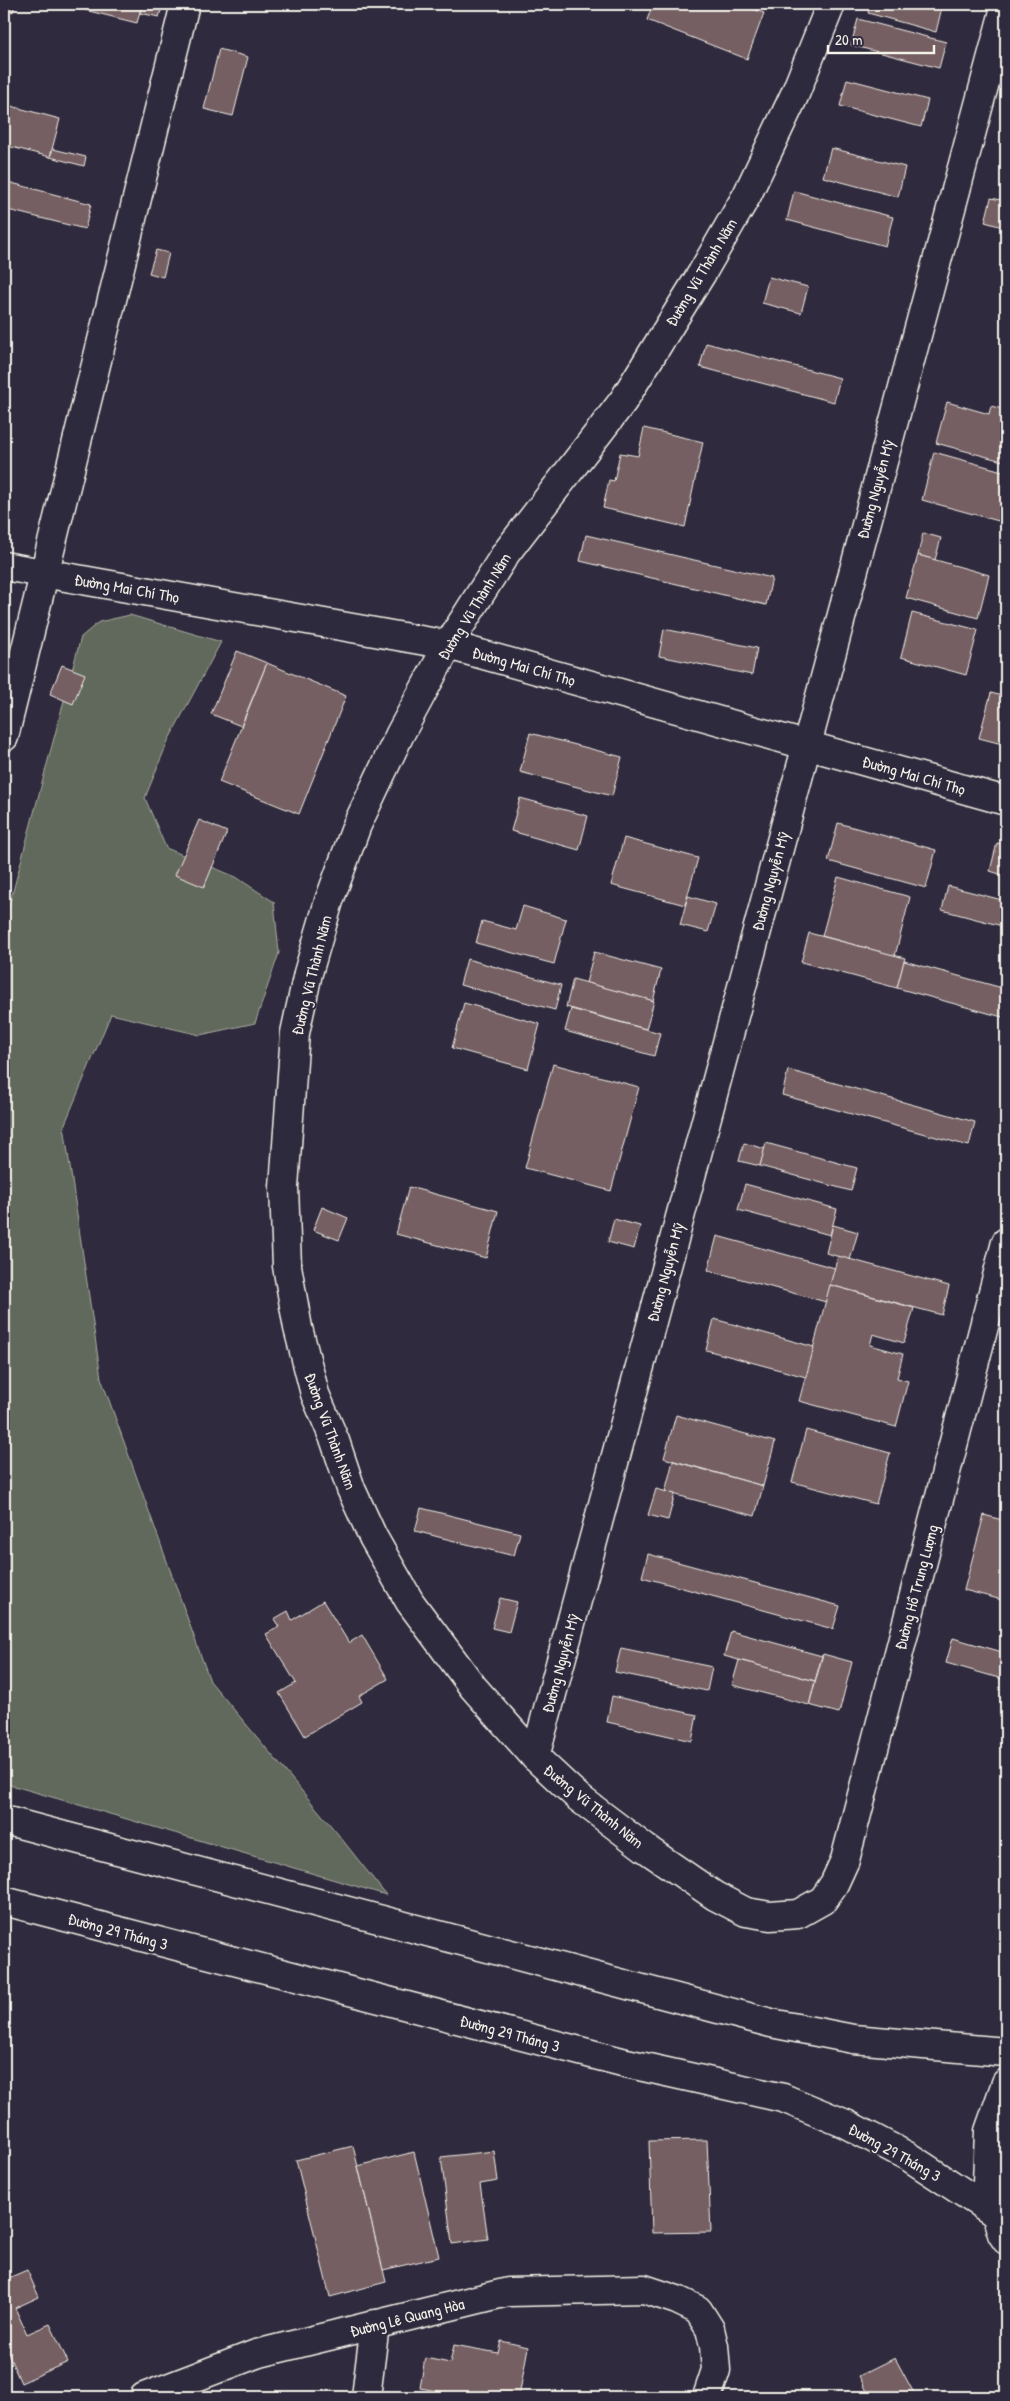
<svg xmlns="http://www.w3.org/2000/svg" width="1010" height="2401" font-family="'Patrick Hand',sans-serif">
<style>
.green{fill:#61695c;stroke:#aaada2}
.building{fill:#755e64;stroke:#f4f1e8}
.lines{fill:none;stroke-linecap:round;stroke-linejoin:round}
.street-casing{stroke:#f4f1e8;stroke-width:31}
.secondary-casing{stroke:#f4f1e8;stroke-width:31}
.street{stroke:#2f2a3d;stroke-width:28}
.secondary{stroke:#2f2a3d;stroke-width:28}
.labels{text-anchor:middle;stroke-width:4;stroke-linejoin:round;paint-order:stroke}
.street-label{font-size:16px;fill:#f4f1e8;stroke:#2f2a3d}
</style>
<rect width="100%" height="100%" fill="#2f2a3d"/>
<filter id="ink" filterUnits="userSpaceOnUse"><feTurbulence type="fractalNoise" baseFrequency=".02" numOctaves="2"/><feDisplacementMap in="SourceGraphic" scale="10" xChannelSelector="R" yChannelSelector="G"/><feConvolveMatrix kernelMatrix="1 2 1 2 8 2 1 2 1" color-interpolation-filters="sRGB"/></filter>
<g filter="url(#ink)">
<polygon class="green" points="130,615 221,642 168,741 145,798 166,848 236,877 274,902 279,953 255,1023 200,1035 111,1014 64,1126 101,1378 210,1681 337,1833 386,1895 4,1783 4,925 81,637 99,622"/>
<g class="building">
<polygon points="4,4 15,4 13,12 4,9"/>
<polygon points="61,4 142,4 137,23"/>
<polygon points="142,4 163,4 159,17 140,13"/>
<polygon points="653,4 739,4 764,13 747,59 647,20"/>
<polygon points="870,4 929,4 942,7 936,32 868,13"/>
<polygon points="858,19 946,42 939,68 851,45"/>
<polygon points="219,49 248,57 233,116 204,109"/>
<polygon points="847,79 928,100 921,127 840,106"/>
<polygon points="11,106 60,119 50,157 4,145 4,136"/>
<polygon points="831,148 905,167 898,197 823,177"/>
<polygon points="53,149 86,157 84,166 50,157"/>
<polygon points="4,181 91,204 85,229 4,209"/>
<polygon points="794,191 893,217 885,246 787,220"/>
<polygon points="991,198 1006,201 1006,228 985,222"/>
<polygon points="156,250 169,253 163,277 149,273"/>
<polygon points="769,277 808,287 801,313 762,303"/>
<polygon points="706,343 840,378 834,402 700,367"/>
<polygon points="947,402 989,414 991,406 1006,410 1006,462 936,443"/>
<polygon points="644,428 703,442 685,527 603,508 609,480 614,481 620,453 638,456"/>
<polygon points="934,452 1006,472 1006,523 922,500"/>
<polygon points="923,533 941,538 935,560 918,555"/>
<polygon points="586,535 772,578 766,605 580,561"/>
<polygon points="918,555 989,575 978,618 906,598"/>
<polygon points="912,613 978,630 966,675 901,657"/>
<polygon points="664,629 757,648 752,675 659,656"/>
<polygon points="237,651 267,663 241,726 211,714"/>
<polygon points="267,663 346,696 299,814 219,782"/>
<polygon points="62,665 85,674 73,704 50,694"/>
<polygon points="991,693 1006,697 1006,745 979,738"/>
<polygon points="530,733 622,757 612,796 520,772"/>
<polygon points="520,798 588,816 579,850 511,831"/>
<polygon points="199,820 227,832 204,887 175,875"/>
<polygon points="838,823 936,850 926,888 828,861"/>
<polygon points="624,838 698,858 685,905 611,885"/>
<polygon points="997,843 1006,845 1006,876 990,871"/>
<polygon points="838,877 910,897 895,956 822,936"/>
<polygon points="948,886 1006,901 1006,927 942,910"/>
<polygon points="688,896 716,904 708,932 680,925"/>
<polygon points="523,906 566,919 554,964 476,943 482,921 516,930"/>
<polygon points="809,933 905,958 897,988 801,962"/>
<polygon points="594,952 661,970 653,1001 586,983"/>
<polygon points="467,959 561,985 555,1010 460,985"/>
<polygon points="904,961 1006,989 1006,1018 897,988"/>
<polygon points="573,979 654,1001 646,1029 566,1007"/>
<polygon points="464,1003 540,1024 528,1069 452,1048"/>
<polygon points="571,1009 660,1033 654,1056 565,1031"/>
<polygon points="553,1064 639,1087 611,1191 525,1168"/>
<polygon points="788,1070 975,1122 969,1146 782,1095"/>
<polygon points="744,1143 765,1149 760,1166 739,1161"/>
<polygon points="766,1143 857,1168 851,1191 760,1166"/>
<polygon points="745,1184 837,1209 830,1235 738,1210"/>
<polygon points="409,1187 498,1211 486,1258 396,1234"/>
<polygon points="322,1207 348,1218 339,1240 313,1230"/>
<polygon points="614,1219 640,1226 634,1249 608,1242"/>
<polygon points="833,1225 858,1232 850,1260 826,1253"/>
<polygon points="717,1236 835,1268 826,1302 708,1270"/>
<polygon points="838,1256 949,1286 942,1315 830,1285"/>
<polygon points="830,1285 914,1308 904,1343 873,1334 870,1345 903,1354 897,1378 908,1381 896,1427 799,1401"/>
<polygon points="714,1319 814,1347 806,1377 706,1350"/>
<polygon points="676,1415 775,1442 763,1486 664,1458"/>
<polygon points="806,1430 890,1453 876,1504 792,1482"/>
<polygon points="673,1461 763,1486 755,1516 665,1492"/>
<polygon points="656,1489 675,1494 668,1520 648,1515"/>
<polygon points="421,1508 520,1533 514,1556 415,1531"/>
<polygon points="984,1515 1006,1521 1006,1601 964,1590"/>
<polygon points="648,1554 840,1606 833,1629 642,1577"/>
<polygon points="500,1598 517,1602 509,1632 492,1628"/>
<polygon points="323,1601 349,1643 362,1635 388,1679 359,1696 362,1702 305,1736 279,1693 296,1683 266,1634 279,1627 274,1619 288,1611 292,1620"/>
<polygon points="731,1631 822,1656 815,1681 724,1656"/>
<polygon points="953,1638 1006,1653 1006,1680 946,1663"/>
<polygon points="621,1648 712,1667 707,1691 615,1672"/>
<polygon points="823,1654 852,1662 839,1713 809,1705"/>
<polygon points="739,1660 815,1681 809,1705 732,1685"/>
<polygon points="612,1696 697,1715 692,1741 607,1722"/>
<polygon points="707,2140 711,2232 652,2233 649,2141"/>
<polygon points="353,2146 386,2282 330,2297 296,2160"/>
<polygon points="494,2151 498,2181 480,2184 488,2239 452,2244 441,2157"/>
<polygon points="414,2152 439,2257 383,2270 358,2166"/>
<polygon points="27,2270 39,2297 15,2308 27,2334 50,2324 68,2362 21,2383 4,2345 4,2280"/>
<polygon points="501,2341 528,2347 519,2397 471,2397 420,2388 425,2358 450,2363 454,2345 498,2353"/>
<polygon points="895,2358 916,2397 870,2397 859,2376"/>
</g>
<g class="lines">
<g class="street-casing">
<g id="street">
<polyline points="831,4 795,94 747,195 702,273 623,401 506,553 448,645 400,734 357,825 329,901 308,973 295,1033 284,1187 287,1266 298,1328 315,1394 335,1441 351,1489 373,1537 410,1602 473,1687 535,1757 579,1798 645,1848 715,1896 746,1912 770,1916 798,1914 823,1900 834,1884 845,1860 1006,1242"/>
<polyline points="4,566 448,645 1006,801"/>
<polyline points="4,737 185,4"/>
<polyline points="535,1757 1006,4"/>
<polyline points="144,2397 256,2354 508,2292 644,2289 677,2300 698,2310 710,2329 714,2346 716,2370 707,2397"/>
<polyline points="366,2397 375,2324"/>
</g>
</g>
<g class="secondary-casing">
<g id="secondary">
<polyline points="4,1820 771,2023 853,2039 1006,2052"/>
<polyline points="4,1901 626,2063 783,2098 846,2124 909,2157 996,2214"/>
<polyline points="1006,2083 989,2131 987,2183 1002,2234 1006,2240"/>
</g>
</g>
<use href="#street" class="street"/>
<use href="#secondary" class="secondary"/>
</g>
</g>
<g class="labels">
<g class="street-label">
<text transform="translate(701 272) rotate(-59)" y="6">Đường Vũ Thành Năm</text>
<text transform="translate(875 489) rotate(-75)" y="6">Đường Nguyễn Mỹ</text>
<text transform="translate(127 588) rotate(10)" y="6">Đường Mai Chí Thọ</text>
<text transform="translate(474 606) rotate(-58)" y="6">Đường Vũ Thành Năm</text>
<text transform="translate(524 666) rotate(16)" y="6">Đường Mai Chí Thọ</text>
<text transform="translate(914 775) rotate(16)" y="6">Đường Mai Chí Thọ</text>
<text transform="translate(770 881) rotate(-75)" y="6">Đường Nguyễn Mỹ</text>
<text transform="translate(311 975) rotate(-76)" y="6">Đường Vũ Thành Năm</text>
<text transform="translate(665 1272) rotate(-75)" y="6">Đường Nguyễn Mỹ</text>
<text transform="translate(331 1431) rotate(70)" y="6">Đường Vũ Thành Năm</text>
<text transform="translate(916 1587) rotate(-75)" y="6">Đường Hồ Trung Lượng</text>
<text transform="translate(560 1663) rotate(-75)" y="6">Đường Nguyễn Mỹ</text>
<text transform="translate(594 1806) rotate(39)" y="6">Đường Vũ Thành Năm</text>
<text transform="translate(118 1931) rotate(15)" y="6">Đường 29 Tháng 3</text>
<text transform="translate(510 2033) rotate(15)" y="6">Đường 29 Tháng 3</text>
<text transform="translate(895 2152) rotate(29)" y="6">Đường 29 Tháng 3</text>
<text transform="translate(407 2317) rotate(-14)" y="6">Đường Lê Quang Hòa</text>
</g>
</g>
<rect width="1010" height="2401" fill="none" stroke="#2f2a3d" stroke-width="20"/>
<rect x="10" y="10" width="990" height="2381" fill="none" stroke="#f4f1e8" stroke-width="2" filter="url(#ink)"/>
<path d="M828 45v8h106v-8" fill="none" stroke="#f4f1e8" stroke-width="2.5"/>
<text x="835" y="45" font-size="15" fill="#f4f1e8" stroke="#2f2a3d" stroke-width="4" paint-order="stroke">20 m</text>
</svg>
